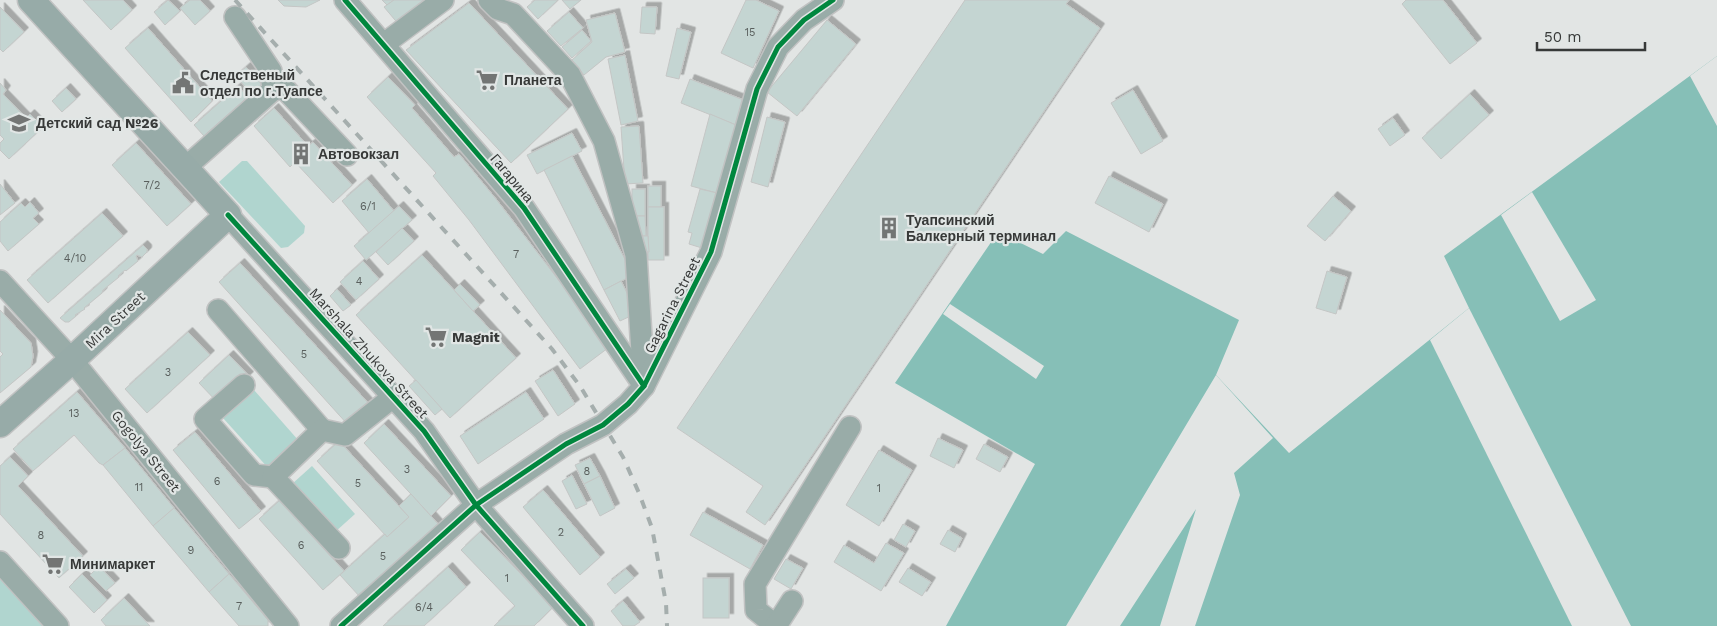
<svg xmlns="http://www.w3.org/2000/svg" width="1717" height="626" font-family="'Work Sans',sans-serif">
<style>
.green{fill:#b0d5cf}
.water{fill:#86bfb7}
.pier{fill:#e2e5e4}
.building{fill:#c4d5d2;stroke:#c4c6c5;filter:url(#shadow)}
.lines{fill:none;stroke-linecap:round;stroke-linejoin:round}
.minor-casing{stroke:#c1c2c2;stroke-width:24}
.major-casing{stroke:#c1c2c2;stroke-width:29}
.minor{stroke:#99aca8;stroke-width:21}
.major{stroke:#97aba8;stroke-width:26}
.rail{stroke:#a5aead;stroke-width:4;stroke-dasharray:9 9;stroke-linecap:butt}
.cycleway-casing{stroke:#e1e6e5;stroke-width:8}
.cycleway{stroke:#00873e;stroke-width:5}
.labels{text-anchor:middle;stroke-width:4.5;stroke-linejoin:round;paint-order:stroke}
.number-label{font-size:11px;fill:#5a605e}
.poi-label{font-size:14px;font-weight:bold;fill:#373938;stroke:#e1e6e5;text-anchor:start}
.street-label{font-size:14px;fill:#373938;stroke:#e1e6e5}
</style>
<defs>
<filter id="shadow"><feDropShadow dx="4.5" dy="-4.5" stdDeviation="0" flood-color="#0004"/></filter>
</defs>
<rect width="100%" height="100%" fill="#e2e5e4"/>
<g class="green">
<polygon points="242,161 247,161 305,226 304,233 288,247 281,248 219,182"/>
<polygon points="254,390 299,441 269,469 223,418"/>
<polygon points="312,466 355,514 335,532 292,484"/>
<polygon points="0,572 49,626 0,626"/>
</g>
<polygon class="water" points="1717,56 1717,626 946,626 1035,464 895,383 998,232 1043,254 1066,231 1239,320 1216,375 1289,453 1469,308 1444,256"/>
<g class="pier">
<polygon points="1717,56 1717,126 1690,76"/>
<polygon points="1532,192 1596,300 1560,321 1501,215"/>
<polygon points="950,304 1044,366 1036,379 943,314"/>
<polygon points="1469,308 1631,626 1572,626 1430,340"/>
<polygon points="1216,375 1273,438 1234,473 1240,495 1195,626 1160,626 1196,509 1120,626 1066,626"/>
</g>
<g class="building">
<polygon points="83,0 123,0 132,10 111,30"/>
<polygon points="168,0 180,11 165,25 154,12"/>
<polygon points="190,0 200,0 210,11 195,25 180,8"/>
<polygon points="278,0 320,0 306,7 284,6"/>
<polygon points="382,0 394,0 387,5"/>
<polygon points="394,0 436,0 400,26 384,7"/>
<polygon points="535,0 558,0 538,19 527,7"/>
<polygon points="562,0 581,0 570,9"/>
<polygon points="746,0 756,0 779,11 753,68 721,53"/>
<polygon points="965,0 1069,0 1066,4 1100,28 765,525 746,512 763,486 677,428"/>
<polygon points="1406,0 1443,0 1477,43 1450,64 1402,4"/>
<polygon points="469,3 568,109 511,163 406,50"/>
<polygon points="0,7 24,32 3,52 0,49"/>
<polygon points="642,7 657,7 655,34 640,33"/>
<polygon points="569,12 583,28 561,46 547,31"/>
<polygon points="615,13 625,52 606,57 584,75 572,60 592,42 586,20"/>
<polygon points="827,20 856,44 797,116 767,92"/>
<polygon points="148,28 212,101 191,122 125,48"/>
<polygon points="677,28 691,32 679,79 666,76"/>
<polygon points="582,30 591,41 572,58 562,47"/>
<polygon points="625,55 638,121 621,125 608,59"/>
<polygon points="246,67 264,87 253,96 236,76"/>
<polygon points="388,77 415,105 412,108 454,157 459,154 496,199 564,287 608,348 580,369 469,220 433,176 436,173 367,97"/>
<polygon points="690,79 746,101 736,125 681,103"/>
<polygon points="0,83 6,90 3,94 26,118 30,114 43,127 9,159 0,150 0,143 4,139 0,135"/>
<polygon points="238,86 248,97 204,136 194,125"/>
<polygon points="66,88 76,99 62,112 52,101"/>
<polygon points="1133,90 1163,141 1141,154 1111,103"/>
<polygon points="1470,94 1489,115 1441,159 1422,138"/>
<polygon points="274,108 308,146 313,142 352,185 333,203 295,162 290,167 254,126"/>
<polygon points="710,114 736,125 717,193 691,186"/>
<polygon points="767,117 785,122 768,187 751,182"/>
<polygon points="1393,118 1405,135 1390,146 1378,129"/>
<polygon points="639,126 643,183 625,184 621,127"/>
<polygon points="572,133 582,151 537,174 527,155"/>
<polygon points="136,143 191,204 167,226 112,165"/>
<polygon points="572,156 633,275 604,290 544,170"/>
<polygon points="1109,176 1163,204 1149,232 1095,203"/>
<polygon points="367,179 394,211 369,233 342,201"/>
<polygon points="0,184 15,203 0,215"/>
<rect x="648" y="186" width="13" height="21"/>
<rect x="632" y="189" width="13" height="27"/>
<polygon points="700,189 717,193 702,248 689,244 692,233 688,232"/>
<polygon points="1333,196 1351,211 1325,241 1307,226"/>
<polygon points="30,202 39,213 33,218 39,224 8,251 0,241 0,222 21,203 25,207"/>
<polygon points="399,206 412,220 366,260 354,246"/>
<rect x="648" y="207" width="16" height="53"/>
<polygon points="102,213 123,236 48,303 27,280"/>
<polygon points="632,216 645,216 646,236 632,236"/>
<polygon points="402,228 414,241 388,265 376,252"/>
<polygon points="637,236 648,236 649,252 637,252"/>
<polygon points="143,245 147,249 147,252 142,257 137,255 136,256 138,261 126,271 125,270 118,276 119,277 103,290 102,293 84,308 85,309 75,315 76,316 69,322 65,322 60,318"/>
<polygon points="422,255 516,358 450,418 356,315"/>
<polygon points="363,261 379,279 356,300 340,282"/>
<polygon points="240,263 371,406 349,426 219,282"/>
<polygon points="1327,271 1347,277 1336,314 1316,308"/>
<polygon points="621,281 637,313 620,321 604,290"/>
<polygon points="460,284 480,305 473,311 454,290"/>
<polygon points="337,289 351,305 343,311 330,296"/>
<polygon points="0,310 31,343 33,356 31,367 0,393 0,357 3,354 0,351"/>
<polygon points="188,332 210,355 147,413 125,389"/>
<polygon points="229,355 249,376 219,404 199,383"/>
<polygon points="553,370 575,404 558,416 535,381"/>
<polygon points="416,380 442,409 435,415 409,386"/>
<polygon points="77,392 125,448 103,465 99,463 74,435 33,471 13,449"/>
<polygon points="526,392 544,419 478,464 460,436"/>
<polygon points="384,424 451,496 431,516 364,443"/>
<polygon points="195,432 261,511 239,529 173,450"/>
<polygon points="938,438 963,450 954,468 930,456"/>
<polygon points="339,441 409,517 387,537 317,461"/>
<polygon points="984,444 1008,457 1000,472 976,459"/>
<polygon points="125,448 174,508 153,526 103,465"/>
<polygon points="879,450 912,470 879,526 846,505"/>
<polygon points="10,457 28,476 18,486 83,556 59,578 0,514 0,466"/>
<polygon points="590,458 600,476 584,484 575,465"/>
<polygon points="572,475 587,504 576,509 562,481"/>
<polygon points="600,476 615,508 600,516 584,484"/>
<polygon points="543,490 600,557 580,575 523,507"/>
<polygon points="411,494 439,525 360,597 340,575 385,534 387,537 409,517 399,506"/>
<polygon points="280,500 344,571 323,590 259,519"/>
<polygon points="174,508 229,574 209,592 153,526"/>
<polygon points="703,512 763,545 750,569 690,535"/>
<polygon points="903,524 915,531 906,547 894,540"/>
<polygon points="948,530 962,538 955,552 940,544"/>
<polygon points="480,532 553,607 534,626 494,626 515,606 461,550"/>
<polygon points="886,543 904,553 881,591 834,562 844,545 874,563"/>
<polygon points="786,559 803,568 791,589 774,579"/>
<polygon points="99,566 115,583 106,591 90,575"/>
<polygon points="448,567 466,587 424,626 383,626"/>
<polygon points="908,568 931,582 922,596 899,582"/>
<polygon points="626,569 634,578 615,594 607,584"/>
<polygon points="82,574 107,600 94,613 69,587"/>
<polygon points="229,574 268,620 268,626 239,626 209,592"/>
<rect x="703" y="578" width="26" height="40"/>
<polygon points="124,598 150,626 106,626 101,620"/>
<polygon points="623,601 640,622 634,626 623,626 611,611"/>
</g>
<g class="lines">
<g class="minor-casing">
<g id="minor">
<polyline points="345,0 524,208 644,386"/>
<polyline points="489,0 498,9 513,14 570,75 604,141 636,255 644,385"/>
<polyline points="384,44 443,0"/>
<polyline points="273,90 284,88 347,155"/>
<polyline points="185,168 273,90 271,71 235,17"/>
<polyline points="228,215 424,431 476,505 583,626"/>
<polyline points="0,281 72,360 288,626"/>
<polyline points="218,310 322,430"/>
<polyline points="244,385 205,419 254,475 273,477"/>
<polyline points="339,548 273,477 322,430 345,435 393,397"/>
<polyline points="0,562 58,626"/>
<polyline points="341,626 476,505 566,444 603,425 628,404 644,386 711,252 757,89 778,47 804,20 833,0"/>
<polyline points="776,626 756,610 755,584 850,427"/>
<polyline points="776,626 792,601"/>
</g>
</g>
<g class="major-casing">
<polyline id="major" points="0,424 72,360 228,215 31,0"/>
</g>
<use href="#minor" class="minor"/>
<use href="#major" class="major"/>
<polyline class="rail" points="235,0 552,349 580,386 623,457 639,493 652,528 666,603 667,626"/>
<g class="cycleway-casing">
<g id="cycleway">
<polyline points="345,0 524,208 644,386"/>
<polyline points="228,215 424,431 476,505 583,626"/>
<polyline points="341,626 476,505 566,444 603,425 628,404 644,386 711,252 757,89 778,47 804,20 833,0"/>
</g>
</g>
<use href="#cycleway" class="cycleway"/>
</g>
<defs>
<g id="supermarket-bare" transform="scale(1.725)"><path d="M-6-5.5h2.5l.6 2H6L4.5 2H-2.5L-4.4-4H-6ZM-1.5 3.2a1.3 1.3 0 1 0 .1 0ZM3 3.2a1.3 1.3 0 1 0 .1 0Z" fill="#737574" stroke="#e1e6e5" stroke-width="2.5" paint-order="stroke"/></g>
<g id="civic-bare" transform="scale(1.725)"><path d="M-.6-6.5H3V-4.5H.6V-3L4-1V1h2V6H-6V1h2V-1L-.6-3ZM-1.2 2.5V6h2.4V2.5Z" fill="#737574" stroke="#e1e6e5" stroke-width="2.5" paint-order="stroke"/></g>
<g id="school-bare" transform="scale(1.725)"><path d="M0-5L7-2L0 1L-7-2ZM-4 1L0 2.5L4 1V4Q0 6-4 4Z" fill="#737574" stroke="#e1e6e5" stroke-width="2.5" paint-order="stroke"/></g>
<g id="building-bare" transform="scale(1.725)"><path d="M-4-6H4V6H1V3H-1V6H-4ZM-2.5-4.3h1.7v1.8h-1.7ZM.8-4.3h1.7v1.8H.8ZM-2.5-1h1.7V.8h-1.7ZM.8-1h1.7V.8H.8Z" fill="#737574" stroke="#e1e6e5" stroke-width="2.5" paint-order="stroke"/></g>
</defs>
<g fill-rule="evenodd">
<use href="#supermarket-bare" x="487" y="80"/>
<use href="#civic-bare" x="183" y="83"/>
<use href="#school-bare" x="19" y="123"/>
<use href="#building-bare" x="301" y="154"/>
<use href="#building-bare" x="889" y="228"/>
<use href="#supermarket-bare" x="436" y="337"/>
<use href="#supermarket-bare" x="53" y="564"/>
</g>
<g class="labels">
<g class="number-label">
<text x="750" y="36">15</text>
<text x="152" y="189">7/2</text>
<text x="368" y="210">6/1</text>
<text x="516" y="258">7</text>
<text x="75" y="262">4/10</text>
<text x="359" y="285">4</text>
<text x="304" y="358">5</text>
<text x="168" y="376">3</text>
<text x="74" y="417">13</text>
<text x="407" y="473">3</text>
<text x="587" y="475">8</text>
<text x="217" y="485">6</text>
<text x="358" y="487">5</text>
<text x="139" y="491">11</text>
<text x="879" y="492">1</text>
<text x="561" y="536">2</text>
<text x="41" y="539">8</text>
<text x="301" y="549">6</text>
<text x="191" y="554">9</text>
<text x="383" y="560">5</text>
<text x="507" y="582">1</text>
<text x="239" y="610">7</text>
<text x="424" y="611">6/4</text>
</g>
<g class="poi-label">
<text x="200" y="80">Следственый<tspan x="200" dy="16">отдел по г.Туапсе</tspan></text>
<text x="504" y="85">Планета</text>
<text x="36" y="128">Детский сад №26</text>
<text x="318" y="159">Автовокзал</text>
<text x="906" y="225">Туапсинский<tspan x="906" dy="16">Балкерный терминал</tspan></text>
<text x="452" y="342">Magnit</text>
<text x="70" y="569">Минимаркет</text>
</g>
<g class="street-label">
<text transform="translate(512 178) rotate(50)" y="5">Гагарина</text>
<text transform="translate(672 305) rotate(-63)" y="5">Gagarina Street</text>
<text transform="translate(115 320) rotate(-43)" y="5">Mira Street</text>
<text transform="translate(369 353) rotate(48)" y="5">Marshala Zhukova Street</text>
<text transform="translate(146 451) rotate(51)" y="5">Gogolya Street</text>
</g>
</g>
<path d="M1537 42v8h108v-8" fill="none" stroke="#373938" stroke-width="2.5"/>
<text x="1544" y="42" font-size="15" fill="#373938" stroke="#e1e6e5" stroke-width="4" paint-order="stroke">50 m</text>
</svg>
